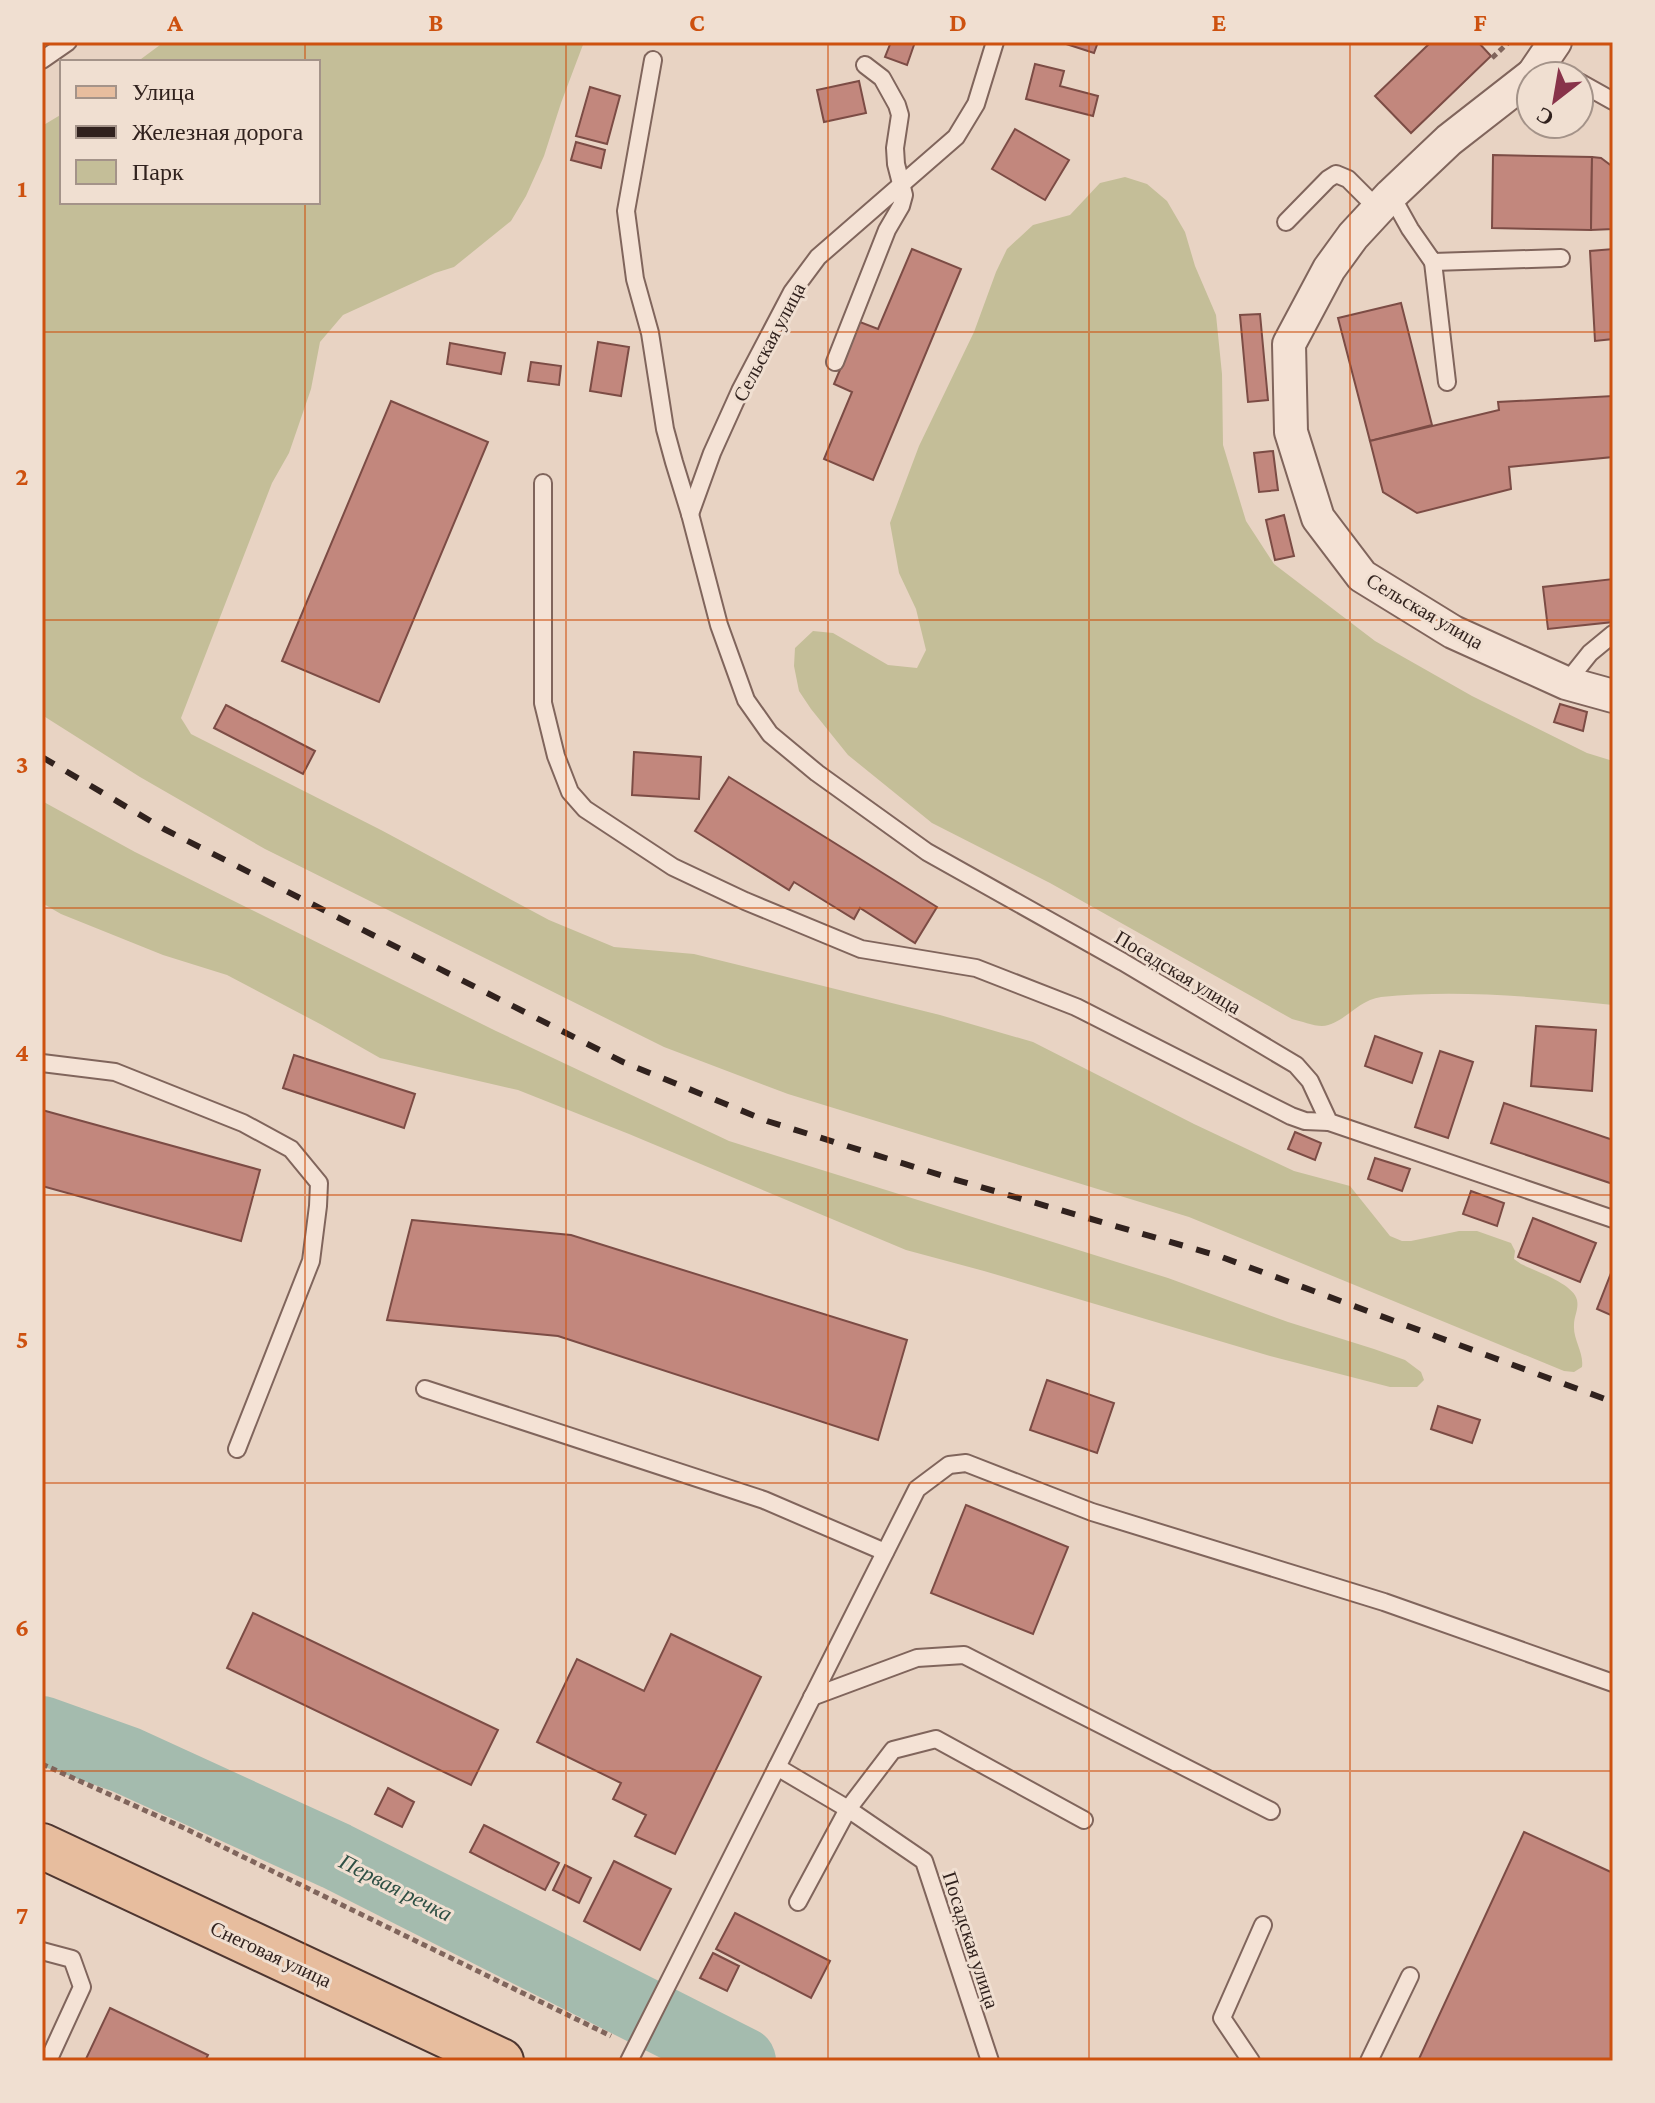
<svg xmlns="http://www.w3.org/2000/svg" width="1655" height="2103" font-family="'Crimson Pro',serif">
<style>
.green{fill:#c4be98}
.lines{fill:none;stroke-linecap:round;stroke-linejoin:round}
.river{stroke:#a4bbae;stroke-width:68}
.building{fill:#c2877d;stroke:#7c4c45;stroke-width:2}
.lane-casing{stroke:#80655c;stroke-width:20}
.street-casing{stroke:#80655c;stroke-width:36}
.primary-casing{stroke:#4e3630;stroke-width:48}
.path{stroke:#80655c;stroke-width:5;stroke-dasharray:6 4;stroke-linecap:butt}
.lane{stroke:#f4e2d5;stroke-width:16}
.street{stroke:#f4e2d5;stroke-width:32}
.primary{stroke:#e7bd9e;stroke-width:44}
.rail{stroke:#31221e;stroke-width:6;stroke-dasharray:14 14;stroke-linecap:butt}
.grid{fill:none;stroke:#cd510f;stroke-width:2;stroke-opacity:0.55}
.labels{text-anchor:middle;stroke-width:6;stroke-linejoin:round;paint-order:stroke}
.street-label{font-size:20px;fill:#31221e;stroke:#f0dfd1}
.water-label{font-size:22px;font-style:italic;fill:#2f5045;stroke:#f0dfd1}
.neatline{fill:none;stroke:#cd510f;stroke-width:3}
.grid-label{font-size:26px;text-anchor:middle;font-weight:bold;fill:#cd510f}
</style>
<rect width="100%" height="100%" fill="#e8d3c3"/>
<g class="green">
<path d="M164,42H584L561,103L544,156L526,196L511,221L454,267L435,273L343,315L320,342L311,389L289,453L272,483L181,718L191,734L381,830L549,920L614,947L694,954L940,1015L1033,1042L1194,1124L1294,1171L1350,1186L1390,1236L1402,1241H1411L1459,1231H1477L1511,1243L1515,1251L1514,1259L1521,1264C1535,1271 1574,1284 1577,1300C1579,1309 1574,1316 1574,1325C1573,1340 1584,1352 1582,1367L1574,1372L1564,1371L1189,1217L788,1094L664,1047L265,849L140,777L42,715V126L62,114V202H318V62H137Z"/>
<path d="M1125,177L1147,184L1167,201L1185,232L1195,266L1216,315L1222,374L1223,445L1246,521L1274,564L1375,641L1472,696L1587,753L1613,761V1005C1537,997 1458,989 1381,997C1357,1000 1343,1025 1322,1026C1313,1026 1301,1021 1292,1019L1050,883L932,823L848,755L811,709L799,691L794,666L795,648L813,631L833,633L888,665L917,668L926,650L916,609L899,573L890,523L919,446L974,332L996,272L1007,249L1033,225L1070,215L1100,183Z"/>
<polygon points="42,801 135,852 496,1031 729,1141 1168,1278 1288,1322 1374,1349 1405,1360 1421,1372 1424,1380 1417,1387 1390,1387 1270,1356 984,1271 906,1250 629,1134 518,1090 380,1058 322,1025 227,975 163,955 61,914 42,903"/>
</g>
<g class="lines">
<polyline class="river" points="42,1730 126,1760 336,1856 742,2061"/>
</g>
<g class="building">
<polygon points="891,42 915,42 907,65 885,57"/>
<polygon points="1060,42 1098,42 1094,53"/>
<polygon points="1431,42 1478,42 1491,56 1411,133 1375,96"/>
<polygon points="1035,64 1064,71 1060,86 1098,96 1093,116 1026,99"/>
<polygon points="859,81 866,113 824,122 817,90"/>
<polygon points="590,87 620,96 607,144 576,136"/>
<polygon points="1015,129 1069,160 1045,200 992,169"/>
<polygon points="576,142 605,150 601,168 571,160"/>
<polygon points="1493,155 1592,157 1591,230 1492,228"/>
<polygon points="1592,157 1601,158 1613,167 1613,229 1591,230"/>
<polygon points="912,249 961,269 873,480 824,459 852,392 834,384 860,322 878,329"/>
<polygon points="1613,249 1613,339 1595,341 1590,251"/>
<polygon points="1401,303 1432,425 1370,441 1338,318"/>
<polygon points="1260,314 1268,400 1248,402 1240,315"/>
<polygon points="598,342 629,347 621,396 590,391"/>
<polygon points="450,343 505,353 501,374 447,364"/>
<polygon points="531,362 561,366 559,385 528,381"/>
<polygon points="1613,396 1613,457 1509,467 1511,489 1417,513 1383,492 1370,441 1499,410 1498,402"/>
<polygon points="391,401 488,442 379,702 282,661"/>
<polygon points="1273,451 1278,490 1259,492 1254,453"/>
<polygon points="1284,515 1294,556 1275,560 1266,520"/>
<polygon points="1613,579 1613,622 1548,629 1543,587"/>
<polygon points="1560,704 1587,712 1583,731 1554,722"/>
<polygon points="226,705 315,751 303,774 214,728"/>
<polygon points="634,752 701,757 699,799 632,795"/>
<polygon points="729,777 937,907 915,943 860,908 854,919 794,882 789,890 695,831"/>
<polygon points="1536,1026 1596,1030 1592,1091 1531,1086"/>
<polygon points="1375,1036 1422,1053 1412,1083 1365,1066"/>
<polygon points="1440,1051 1473,1062 1448,1138 1415,1127"/>
<polygon points="294,1055 415,1094 404,1128 283,1088"/>
<polygon points="1504,1103 1613,1140 1613,1184 1491,1143"/>
<polygon points="42,1110 260,1170 241,1241 42,1186"/>
<polygon points="1295,1132 1321,1143 1315,1160 1288,1149"/>
<polygon points="1375,1158 1410,1169 1402,1191 1368,1179"/>
<polygon points="1471,1191 1504,1203 1497,1226 1463,1214"/>
<polygon points="1533,1218 1596,1243 1580,1282 1518,1257"/>
<polygon points="412,1220 571,1235 907,1340 878,1440 558,1336 387,1320"/>
<polygon points="1613,1268 1613,1316 1597,1309"/>
<polygon points="1047,1380 1114,1403 1097,1453 1030,1430"/>
<polygon points="1438,1406 1480,1420 1472,1443 1431,1429"/>
<polygon points="966,1505 1068,1547 1033,1634 931,1593"/>
<polygon points="253,1613 498,1730 471,1785 227,1668"/>
<polygon points="671,1634 761,1677 675,1854 635,1836 646,1815 613,1799 621,1783 537,1742 577,1659 644,1691"/>
<polygon points="388,1788 414,1802 402,1827 375,1814"/>
<polygon points="484,1825 559,1863 545,1890 470,1852"/>
<polygon points="1524,1832 1613,1873 1613,2061 1418,2061"/>
<polygon points="614,1861 671,1889 640,1950 584,1921"/>
<polygon points="565,1865 591,1878 579,1903 553,1890"/>
<polygon points="735,1913 830,1961 811,1998 716,1949"/>
<polygon points="713,1953 739,1966 727,1991 700,1978"/>
<polygon points="110,2008 208,2055 205,2061 85,2061"/>
</g>
<g class="lines">
<g class="lane-casing">
<g id="lane">
<polyline points="42,60 68,42"/>
<polyline points="653,60 626,211 635,279 650,333 665,429 674,462 690,514 719,625 746,700 770,734 817,773 927,852 1123,962 1296,1065 1310,1081 1329,1122 1613,1219"/>
<polyline points="1579,82 1613,101"/>
<polyline points="1391,195 1410,229 1433,262 1561,258"/>
<polyline points="1286,222 1328,179 1336,174 1348,179 1378,209"/>
<polyline points="1433,262 1447,382"/>
<polyline points="835,362 887,230 901,206 904,195 896,164 895,148 900,115 897,105 882,78 865,65"/>
<polyline points="543,483 543,703 556,756 570,792 585,809 673,867 745,901 861,949 976,968 1076,1007 1291,1116 1305,1121 1329,1122"/>
<polyline points="690,514 712,453 740,391 792,292 818,257 956,137 976,104 995,42"/>
<polyline points="1566,683 1590,653 1613,634"/>
<polyline points="42,1063 115,1072 243,1123 291,1149 319,1183 318,1206 311,1261 237,1449"/>
<polyline points="425,1389 764,1500 885,1552"/>
<polyline points="812,1697 917,1658 964,1655 1271,1811"/>
<polyline points="777,1767 848,1809 924,1861 990,2061"/>
<polyline points="798,1902 848,1809 893,1750 936,1739 1084,1820"/>
<polyline points="42,1951 72,1959 82,1987 48,2061"/>
<polyline points="629,2061 917,1489 949,1465 966,1463 1092,1512 1384,1602 1613,1683"/>
<polyline points="1251,2061 1222,2018 1263,1925"/>
<polyline points="1369,2061 1410,1976"/>
</g>
</g>
<g class="street-casing">
<g id="street">
<polyline points="1531,76 1449,140 1391,195 1353,236 1329,269 1289,344 1291,432 1318,518 1362,576 1453,632 1566,683 1613,696"/>
<polyline points="1532,76 1555,42"/>
</g>
</g>
<g class="primary-casing">
<polyline id="primary" points="42,1846 501,2061"/>
</g>
<g class="path">
<polyline points="1492,58 1509,42"/>
<polyline points="42,1764 184,1828 611,2036"/>
</g>
<use href="#lane" class="lane"/>
<use href="#street" class="street"/>
<use href="#primary" class="primary"/>
<polyline class="rail" points="42,757 164,829 623,1062 767,1121 953,1179 1219,1256 1613,1402"/>
</g>
<path class="grid" d="M305,42V62M566,42V2061M828,42V2061M1089,42V2061M1350,42V2061M305,202V2061M42,332H1613M42,620H1613M42,908H1613M42,1195H1613M42,1483H1613M42,1771H1613"/>
<g class="labels">
<g class="street-label">
<text transform="translate(769 342) rotate(-62)" y="7">Сельская улица</text>
<text transform="translate(1425 611) rotate(30)" y="7">Сельская улица</text>
<text transform="translate(1178 972) rotate(31)" y="7">Посадская улица</text>
<text transform="translate(971 1940) rotate(72)" y="7">Посадская улица</text>
<text transform="translate(271 1954) rotate(25)" y="7">Снеговая улица</text>
</g>
<g class="water-label">
<text transform="translate(396 1887) rotate(27)" y="8">Первая речка</text>
</g>
</g>
<rect width="1655" height="2103" fill="none" stroke="#f0dfd1" stroke-width="88"/>
<rect x="60" y="60" width="260" height="144" fill="#f0dfd1" stroke="#a49389" stroke-width="2"/>
<rect x="76" y="86" width="40" height="12" fill="#e7bd9e" stroke="#a49389" stroke-width="2"/>
<text x="132" y="100" font-size="24" fill="#31221e">Улица</text>
<rect x="76" y="126" width="40" height="12" fill="#31221e" stroke="#a49389" stroke-width="2"/>
<text x="132" y="140" font-size="24" fill="#31221e">Железная дорога</text>
<rect x="76" y="160" width="40" height="24" fill="#c4be98" stroke="#a49389" stroke-width="2"/>
<text x="132" y="180" font-size="24" fill="#31221e">Парк</text>
<g transform="translate(1555 100) rotate(211)"><circle r="38" fill="#f0dfd1" stroke="#a49389" stroke-width="2"/>
<path d="M0-6L14 30L0 20L-14 30Z" fill="#88334a"/>
<text y="-12" font-size="22" font-weight="bold" text-anchor="middle" fill="#31221e">С</text>
</g>
<rect x="44" y="44" width="1567" height="2015" class="neatline"/>
<g class="grid-label">
<text x="175" y="31">A</text>
<text x="436" y="31">B</text>
<text x="697" y="31">C</text>
<text x="958" y="31">D</text>
<text x="1219" y="31">E</text>
<text x="1480" y="31">F</text>
<text x="22" y="197">1</text>
<text x="22" y="485">2</text>
<text x="22" y="773">3</text>
<text x="22" y="1061">4</text>
<text x="22" y="1348">5</text>
<text x="22" y="1636">6</text>
<text x="22" y="1924">7</text>
</g>
</svg>
